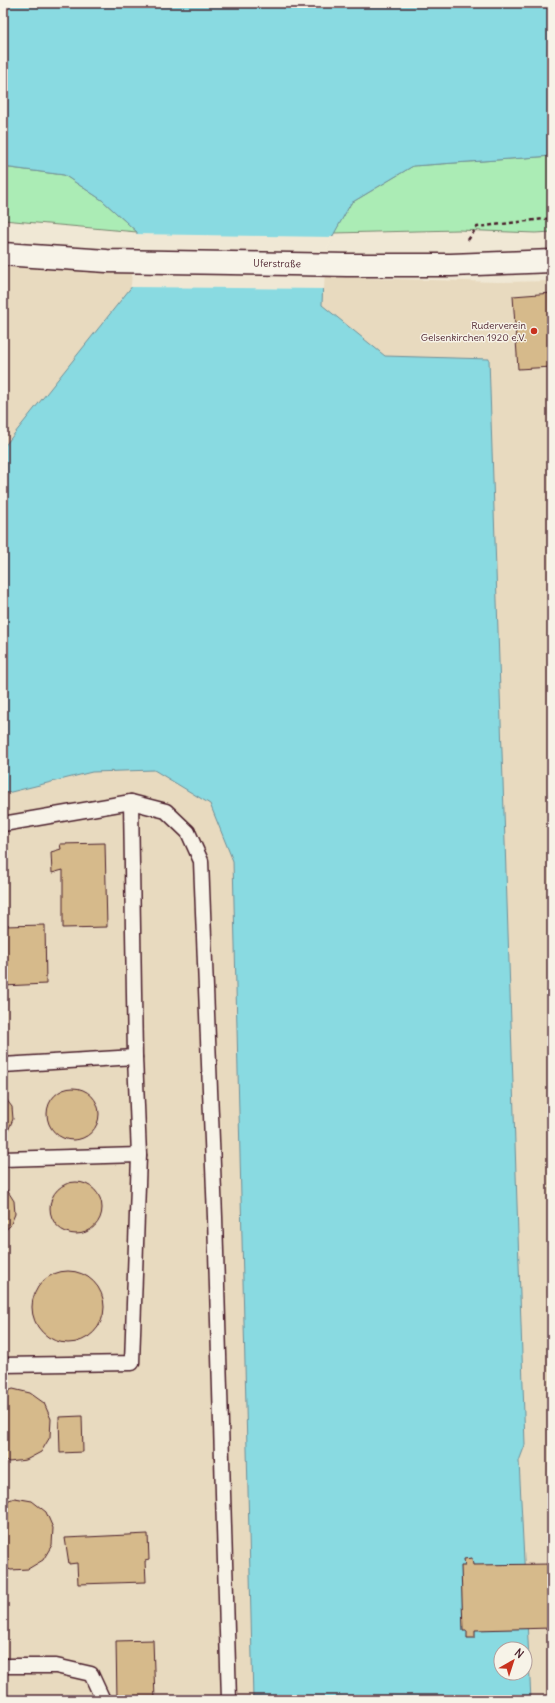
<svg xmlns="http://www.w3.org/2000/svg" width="555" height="1703" font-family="Delius,sans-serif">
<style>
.built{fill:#e8dabf;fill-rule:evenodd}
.green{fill:#abecb5;stroke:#7a8670}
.water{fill:#89dae1;stroke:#708f98;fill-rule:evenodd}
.pier{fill:#f0e8d5}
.building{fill:#d6ba8b;stroke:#4a1f2b}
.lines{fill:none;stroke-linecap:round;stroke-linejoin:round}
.lane-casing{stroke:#4a1f2b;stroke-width:17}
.secondary-casing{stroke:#4a1f2b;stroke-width:25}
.path{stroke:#4a1f2b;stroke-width:2.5;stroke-dasharray:4 3;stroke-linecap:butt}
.lane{stroke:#f7f3e8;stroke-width:14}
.secondary{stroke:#f7f3e8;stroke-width:22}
.poi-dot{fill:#c8321e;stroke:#f7f3e8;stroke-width:1.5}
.labels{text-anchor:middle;stroke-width:3;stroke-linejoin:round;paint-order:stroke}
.street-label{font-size:10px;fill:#4a1f2b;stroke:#f7f3e8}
.poi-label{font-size:10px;fill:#4a1f2b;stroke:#f7f3e8;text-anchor:end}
</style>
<rect width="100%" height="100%" fill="#f0e8d5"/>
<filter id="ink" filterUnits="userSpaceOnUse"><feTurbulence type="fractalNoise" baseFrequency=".025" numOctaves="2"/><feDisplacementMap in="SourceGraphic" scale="8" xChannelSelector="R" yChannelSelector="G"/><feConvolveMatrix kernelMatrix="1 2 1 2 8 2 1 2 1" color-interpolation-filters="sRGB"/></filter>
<g filter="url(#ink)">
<path class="built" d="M3,267L497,282L552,281V1700H3ZM501,1649H525V1673H501Z"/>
<g class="green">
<polygon points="552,156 552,232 535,233 458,230 334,233 351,203 413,166"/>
<polygon points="3,167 64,175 102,200 137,232 3,220"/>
</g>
<path class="water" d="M3,3H552V156L413,166L351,203L324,252L322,305L385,356L489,359L525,1445L519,1461L531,1700H253L233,861L210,804L154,770L92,772L3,794V448L133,285L137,232L102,200L64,175L3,167ZM501,1649H525V1673H501Z"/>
<polygon class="pier" points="135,234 334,237 326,252 324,289 130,287 131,285"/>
<g class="building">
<polygon points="552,293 552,367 518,369 513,296"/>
<polygon points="105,843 107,927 63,928 63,870 52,873 51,852 61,849 60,844"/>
<polygon points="45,925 46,984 3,986 3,926"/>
<circle cx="73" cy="1114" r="26"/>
<polygon points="3,1095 12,1107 13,1119 8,1131 3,1136"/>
<circle cx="76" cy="1208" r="26"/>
<polygon points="3,1188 7,1190 14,1201 15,1214 10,1226 3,1232"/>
<circle cx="68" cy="1307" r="36"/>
<polygon points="13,1389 30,1393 44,1403 51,1419 50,1437 41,1452 26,1460 9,1462 3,1459 3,1393"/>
<polygon points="82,1416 83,1452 60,1453 59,1417"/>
<polygon points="15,1498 32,1501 46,1512 53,1528 52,1545 43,1560 28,1569 11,1570 3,1567 3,1502"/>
<polygon points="148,1534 149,1560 145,1561 146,1582 78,1584 77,1563 69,1564 65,1538"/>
<polygon points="472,1558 473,1565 552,1564 552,1628 475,1630 475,1638 467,1638 467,1631 463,1631 461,1566 465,1566 464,1559"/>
<polygon points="153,1640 155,1700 117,1700 116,1641"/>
</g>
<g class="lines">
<g class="lane-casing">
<g id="lane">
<polyline points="3,824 131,802 166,811 188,832 201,861 215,1217 229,1700"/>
<polyline points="3,1065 135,1057"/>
<polyline points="3,1159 139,1155"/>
<polyline points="3,1365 132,1363 139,1155 135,1057 131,802"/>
<polyline points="3,1666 56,1666 91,1674 103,1700"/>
</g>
</g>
<g class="secondary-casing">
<polyline id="secondary" points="3,254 107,261 347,265 451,265 552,261"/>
</g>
<polyline class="path" points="468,240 477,227 552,218"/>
<use href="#lane" class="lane"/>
<use href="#secondary" class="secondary"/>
</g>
</g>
<circle class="poi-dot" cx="534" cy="331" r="4"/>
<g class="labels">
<g class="street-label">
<text transform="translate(277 263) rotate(1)" y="4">Uferstraße</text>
</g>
<g class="poi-label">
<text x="526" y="329">Ruderverein<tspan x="526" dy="12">Gelsenkirchen 1920 e.V.</tspan></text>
</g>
</g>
<rect width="555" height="1703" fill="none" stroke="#f7f3e8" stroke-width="16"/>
<rect x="8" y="8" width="539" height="1687" fill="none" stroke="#4a1f2b" stroke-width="1.5" filter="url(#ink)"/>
<g transform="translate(513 1661) rotate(39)"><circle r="19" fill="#f7f3e8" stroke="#b29e9c"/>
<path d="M0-3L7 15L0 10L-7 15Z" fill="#c8321e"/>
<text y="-6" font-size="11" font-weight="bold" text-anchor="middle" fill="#4a1f2b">N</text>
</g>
</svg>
